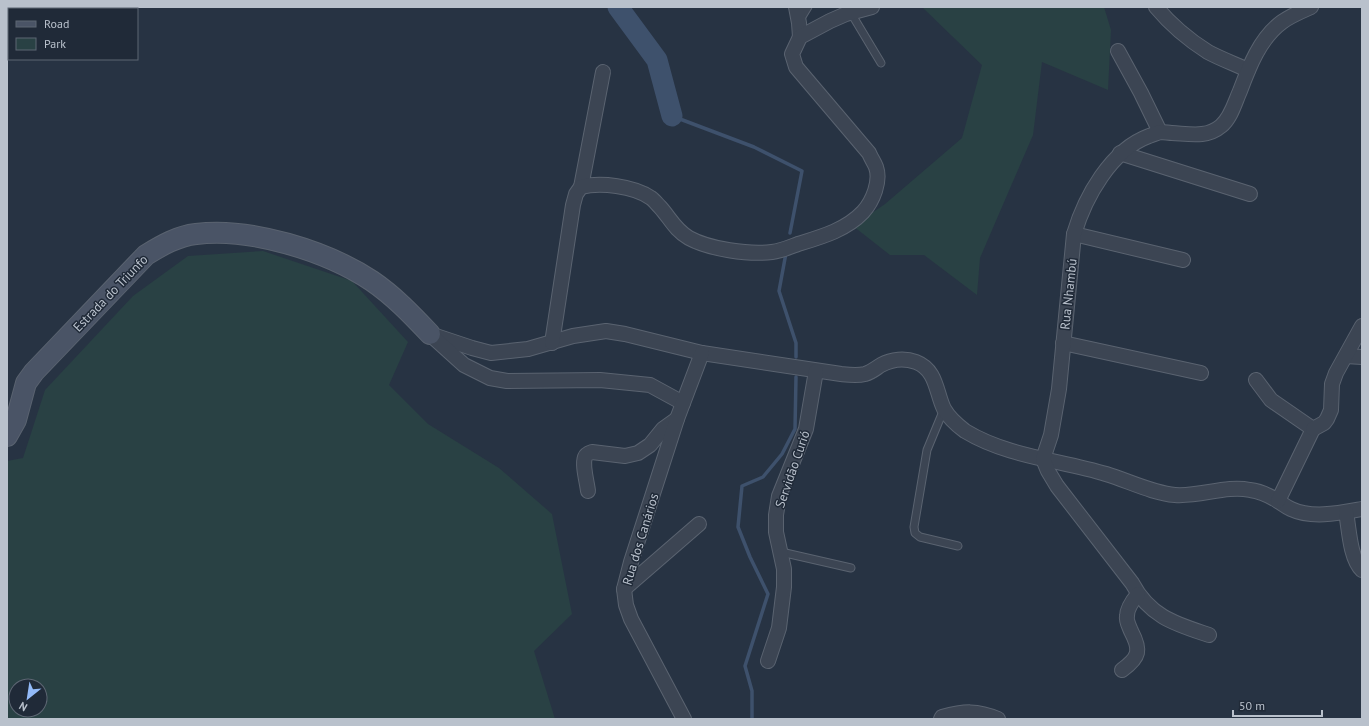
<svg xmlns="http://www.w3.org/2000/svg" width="1369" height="726" font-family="'PT Sans',sans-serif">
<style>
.green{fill:#294144;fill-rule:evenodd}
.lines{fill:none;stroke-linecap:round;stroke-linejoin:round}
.stream{stroke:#3e516c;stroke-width:3.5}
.river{stroke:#3e516c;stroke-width:21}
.lane-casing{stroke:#5a6370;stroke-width:9}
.street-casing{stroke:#5a6370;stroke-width:16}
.secondary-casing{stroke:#5a6370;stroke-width:22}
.lane{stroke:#3c4553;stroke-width:7}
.street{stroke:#3c4553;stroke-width:14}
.secondary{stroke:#4a5466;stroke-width:20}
.labels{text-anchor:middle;stroke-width:3;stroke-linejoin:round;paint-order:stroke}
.street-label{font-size:13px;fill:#b9c1cc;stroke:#202a38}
</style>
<rect width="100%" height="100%" fill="#273343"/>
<g class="green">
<polygon points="922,7 1104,7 1111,30 1108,90 1042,62 1033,135 980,258 977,295 924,255 890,255 853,226 885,204 962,138 982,65"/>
<path d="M263,251L352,281L408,342L389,385L428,424L499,468L552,514L572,614L534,651L555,719H7V461L23,458L45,390L133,296L188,256ZM16,686H40V710H16Z"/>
</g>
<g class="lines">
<g class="stream">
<polyline points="672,116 754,147 802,171 790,233"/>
<polyline points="786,253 779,291 796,343 796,357"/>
<polyline points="752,719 752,691 745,666 768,594 750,557 738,527 742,486 763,477 782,454 795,429 796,377"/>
</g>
<polyline class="river" points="618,7 657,60 672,116"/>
<g class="lane-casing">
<g id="lane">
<polyline points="851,13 881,63"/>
<polyline points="800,20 808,7"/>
<polyline points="944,409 927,450 914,527 915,533 920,537 958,546"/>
<polyline points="781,552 851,568"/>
</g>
</g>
<g class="street-casing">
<g id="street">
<polyline points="796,7 799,23 800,37"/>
<path d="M1156,7C1171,25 1189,40 1208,52C1221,59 1235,64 1248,70"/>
<polyline points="1118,51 1141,93 1160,132"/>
<polyline points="1120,153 1250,194"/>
<polyline points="581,187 603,72"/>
<polyline points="1074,234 1183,260"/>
<path d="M430,334L472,348L491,353L528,349L573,336L606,331L625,334L702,353L841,374C850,375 857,376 865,374C872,372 876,368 881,365C892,359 905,358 916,362C937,370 936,393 944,409C949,418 957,425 965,431C1008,457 1060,460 1106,474C1129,481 1152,493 1175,495C1200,497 1226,485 1250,490C1260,491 1270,496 1278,501C1283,504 1286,507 1291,509C1312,519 1340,513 1362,509"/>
<polyline points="433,337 464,365 490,378 507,381 600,380 650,385 683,403"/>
<path d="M552,343L573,205L576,194L581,187C600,182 634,186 651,198C654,200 657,204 660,207C670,218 675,230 689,238C709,249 749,255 772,252C781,251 790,247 798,244C821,237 846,230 863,212C873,201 881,181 876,167C874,162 871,158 869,153L796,67L792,54L800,37L830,21L846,14L872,7"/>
<polyline points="1063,343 1201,373"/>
<polyline points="1346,356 1362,357"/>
<polyline points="1256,380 1271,400 1313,429 1278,501"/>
<polyline points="1313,429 1324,423 1327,419 1331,410 1332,384 1336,373 1362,326"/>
<path d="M588,491C587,482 582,465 585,457C586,454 589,453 592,452L625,456L638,453L650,445L663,429L677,419"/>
<path d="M1346,512C1349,528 1350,559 1362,570"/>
<polyline points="624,589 699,524"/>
<path d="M1209,635C1176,624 1150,617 1132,583L1057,486L1048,471L1043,459L1051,435L1059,389L1074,234C1085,197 1111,150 1149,136C1152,135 1157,133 1160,132C1164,132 1169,133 1172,133C1190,134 1207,138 1221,126C1231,118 1235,102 1240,91C1249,67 1260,38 1282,22C1290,16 1302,11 1311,7"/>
<polyline points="768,661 779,628 784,587 784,569 776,532 776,515 779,496 806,429 816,371"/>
<path d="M1122,670C1140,657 1141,650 1131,631C1129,626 1126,621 1127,616C1127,608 1133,600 1138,594"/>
<polyline points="684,719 631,619 626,605 624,589 631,562 677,419 702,353"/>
<path d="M941,719L942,717C964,711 977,710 998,719"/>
</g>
</g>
<g class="secondary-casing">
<path id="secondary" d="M7,436L16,420L26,383L34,372L146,255C162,245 178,236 196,234C250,227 327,251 372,281C394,296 412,315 430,334"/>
</g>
<use href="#lane" class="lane"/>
<use href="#street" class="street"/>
<use href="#secondary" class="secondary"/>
</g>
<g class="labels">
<g class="street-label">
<text transform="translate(110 293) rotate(-46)" y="5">Estrada do Triunfo</text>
<text transform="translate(1068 294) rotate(-84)" y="5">Rua Nhambú</text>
<text transform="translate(792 469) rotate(-71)" y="5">Servidão Curió</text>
<text transform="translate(640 539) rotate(-73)" y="5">Rua dos Canários</text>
</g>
</g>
<rect width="1369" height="726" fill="none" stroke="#b9c1cc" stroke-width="16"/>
<rect x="8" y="8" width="130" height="52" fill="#202a38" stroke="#5d6673"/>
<rect x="16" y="21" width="20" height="6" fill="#4a5466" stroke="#5d6673"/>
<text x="44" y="28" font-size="12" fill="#b9c1cc">Road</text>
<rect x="16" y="38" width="20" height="12" fill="#294144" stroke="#5d6673"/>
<text x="44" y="48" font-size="12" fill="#b9c1cc">Park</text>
<g transform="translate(28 698) rotate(210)"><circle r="19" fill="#202a38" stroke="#5d6673"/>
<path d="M0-3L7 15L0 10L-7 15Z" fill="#93baf8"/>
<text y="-6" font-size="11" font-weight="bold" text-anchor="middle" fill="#b9c1cc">N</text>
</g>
<path d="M1233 710v6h89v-6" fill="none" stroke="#b9c1cc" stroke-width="2"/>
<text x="1239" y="710" font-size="12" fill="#b9c1cc" stroke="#202a38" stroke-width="3" paint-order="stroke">50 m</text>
</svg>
